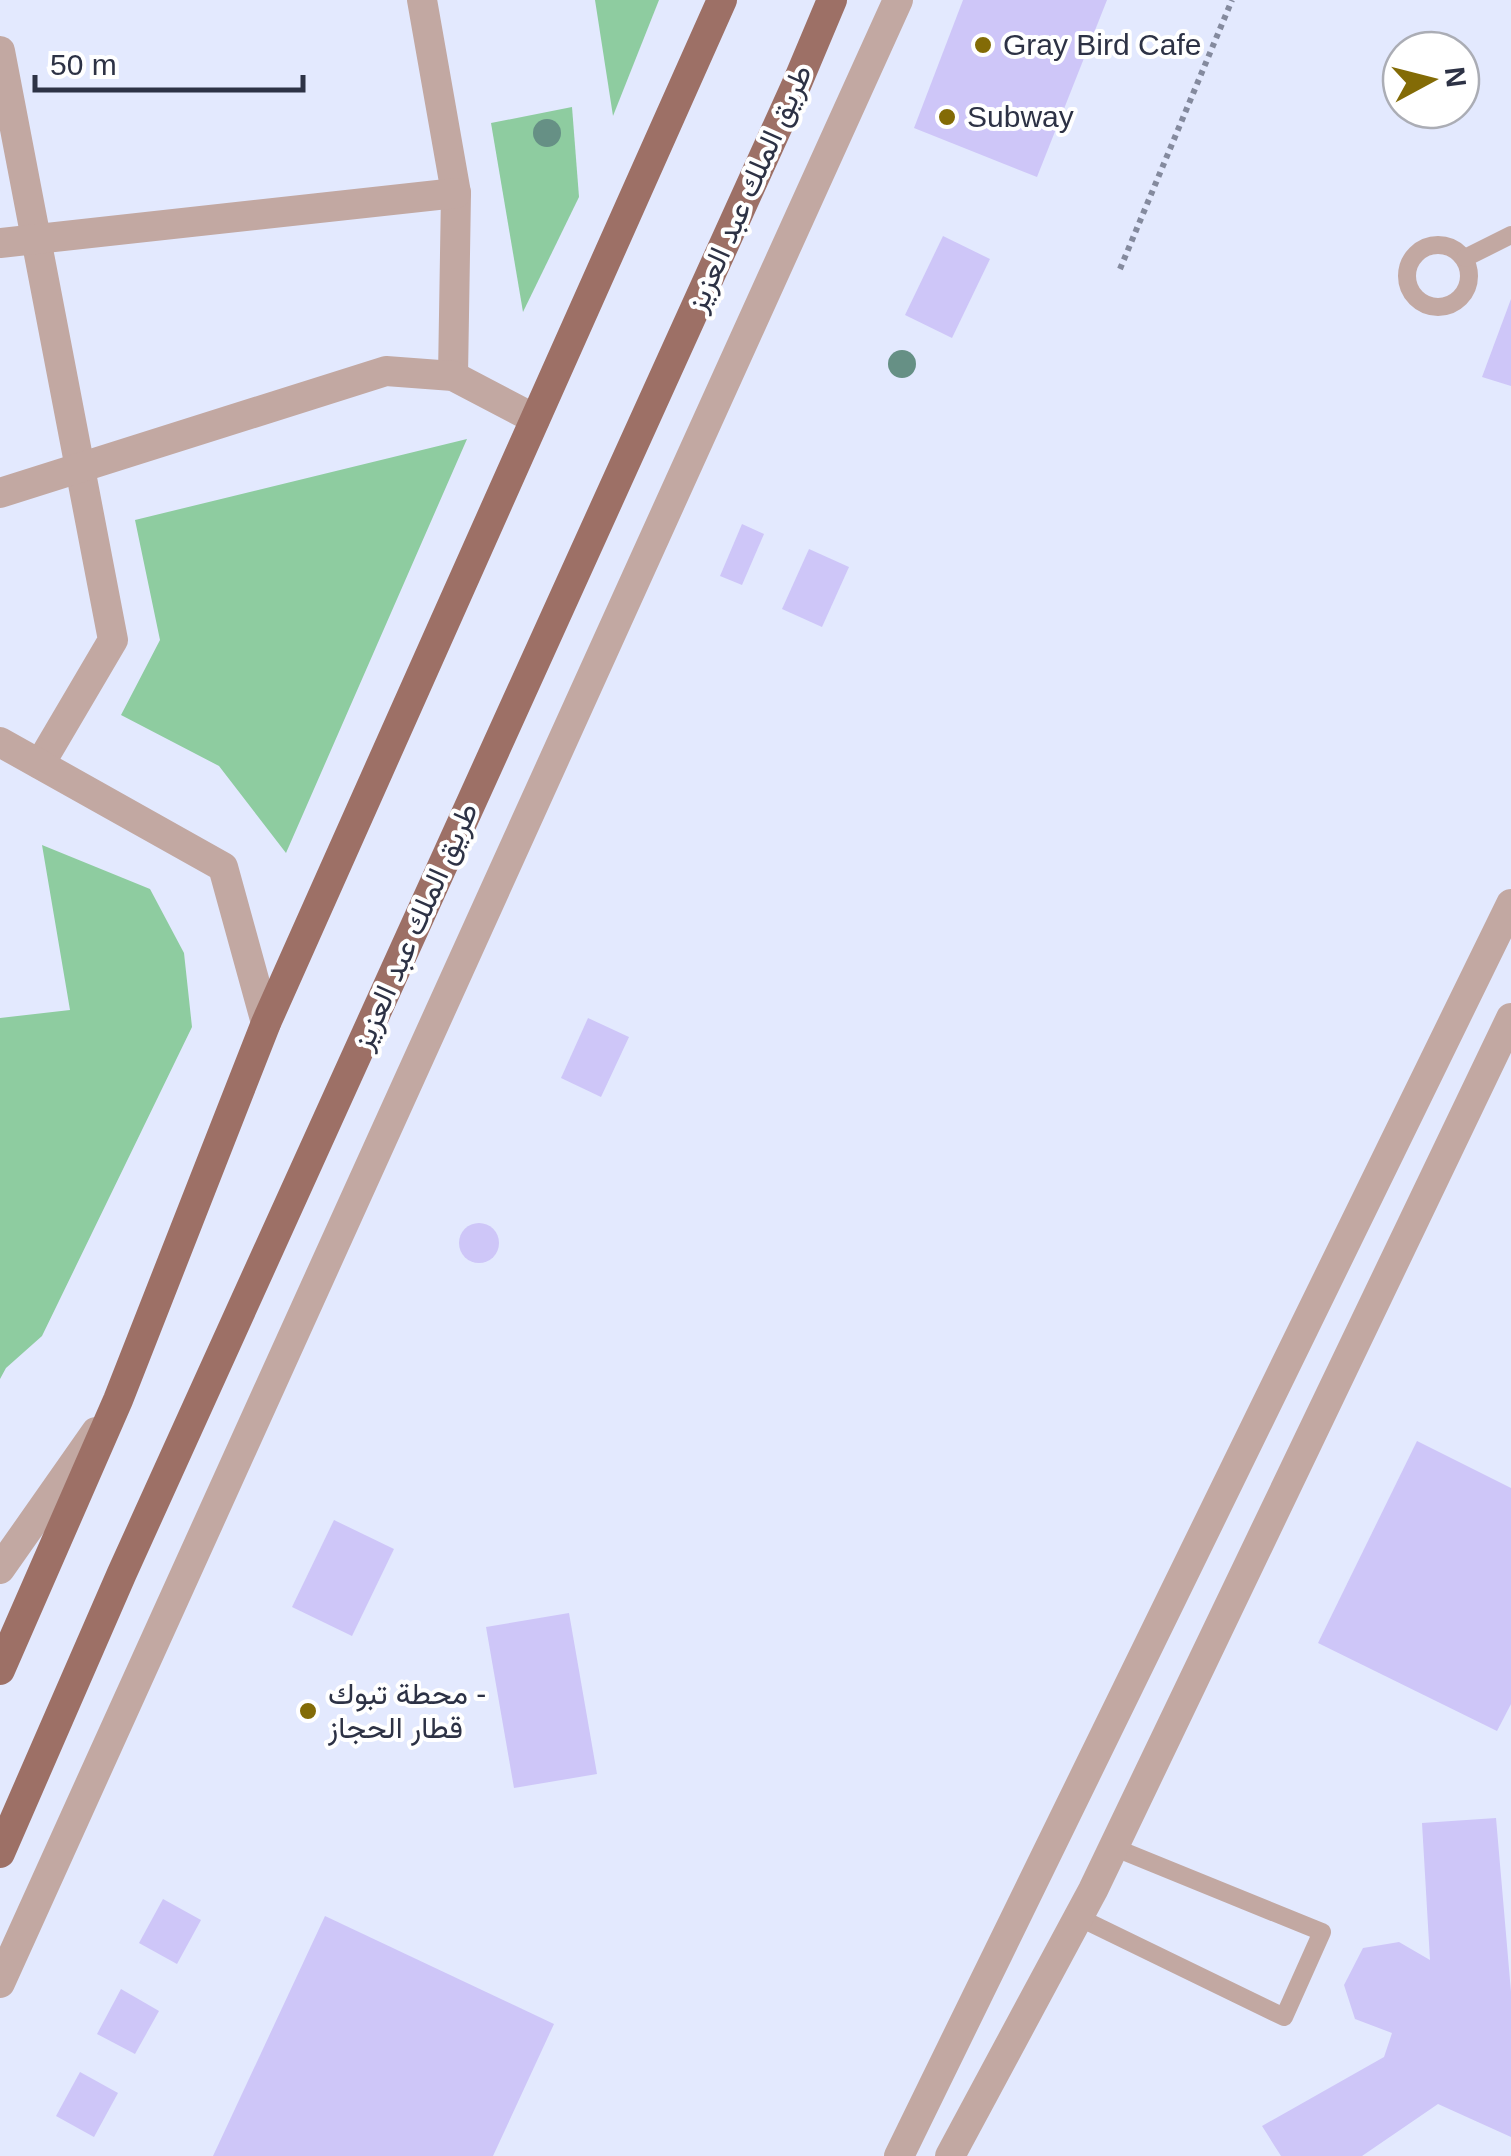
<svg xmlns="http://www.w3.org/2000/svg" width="1511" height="2156" font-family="Helvetica,Vazirmatn,sans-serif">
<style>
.green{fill:#8ecca0}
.building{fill:#cec6f8}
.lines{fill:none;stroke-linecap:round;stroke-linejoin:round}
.path{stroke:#848a9e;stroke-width:6;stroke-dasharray:5 5;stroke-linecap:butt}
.service{stroke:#c2a8a2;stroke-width:18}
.minor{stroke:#c2a8a2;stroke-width:30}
.tertiary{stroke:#c2a8a2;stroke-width:30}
.primary{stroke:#9d7066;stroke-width:30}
.tree{fill:#669085}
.poi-dot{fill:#836b06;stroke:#fff;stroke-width:4}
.labels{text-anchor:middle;stroke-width:8;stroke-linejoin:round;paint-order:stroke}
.poi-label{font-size:30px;fill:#2d3245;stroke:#fff;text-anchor:start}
.street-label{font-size:30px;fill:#2d3245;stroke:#fff}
</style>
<rect width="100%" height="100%" fill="#e3e9fe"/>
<g class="green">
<polygon points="595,0 659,0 613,116"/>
<polygon points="572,107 579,197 523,312 491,123"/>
<polygon points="467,439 286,853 219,766 121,715 160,640 135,520"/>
<polygon points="42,845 150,889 184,953 192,1027 42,1336 6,1368 0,1379 0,1018 70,1010"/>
</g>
<g class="building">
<polygon points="963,0 1107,0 1037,177 914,128"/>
<polygon points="943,236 990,259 952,338 905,315"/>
<polygon points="1511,299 1511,386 1482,377"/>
<polygon points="742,524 764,534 742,585 720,576"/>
<polygon points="809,549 849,567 822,627 782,609"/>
<polygon points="588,1018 629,1037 601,1097 561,1078"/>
<circle cx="479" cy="1243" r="20"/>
<polygon points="1417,1441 1511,1488 1511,1704 1497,1731 1318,1643"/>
<polygon points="334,1520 394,1549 352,1636 292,1607"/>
<polygon points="569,1613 597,1774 514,1788 486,1627"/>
<polygon points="1496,1818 1511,1992 1511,2137 1438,2104 1362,2156 1281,2156 1262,2126 1384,2057 1392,2033 1355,2019 1344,1985 1363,1948 1399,1942 1430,1960 1422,1823"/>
<polygon points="163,1899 201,1920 177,1964 139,1943"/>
<polygon points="325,1916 554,2024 493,2156 213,2156"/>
<polygon points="121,1989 159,2011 135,2054 97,2034"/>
<polygon points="80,2072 118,2093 94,2137 56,2116"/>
</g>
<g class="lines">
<polyline class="path" points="1120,269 1232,0"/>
<g class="service">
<circle cx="1438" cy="276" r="31"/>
<polyline points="1465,258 1511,235"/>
<polyline points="1078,1917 1284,2017 1322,1932 1113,1847"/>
</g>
<g class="minor">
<polyline points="422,0 456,193 453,376"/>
<polyline points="0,51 113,640 40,764"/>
<polyline points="0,243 456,193"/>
<polyline points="0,493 386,371 453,376 535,419"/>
<polyline points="0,742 223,867 266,1023"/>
</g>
<g class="tertiary">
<polyline points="0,1569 96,1432"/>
<polyline points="0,1983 898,0"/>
<polyline points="899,2156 1511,904"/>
<polyline points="950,2156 1093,1890 1511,1018"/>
</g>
<g class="primary">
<polyline points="0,1670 118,1400 266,1023 722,0"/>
<polyline points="0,1853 122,1573 795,88 832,0"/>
</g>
</g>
<g class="tree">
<circle cx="547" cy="133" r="14"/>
<circle cx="902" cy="364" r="14"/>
</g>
<g class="poi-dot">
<circle cx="983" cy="45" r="10"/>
<circle cx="947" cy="117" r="10"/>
<circle cx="308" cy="1711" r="10"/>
</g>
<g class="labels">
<g class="poi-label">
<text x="1003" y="55">Gray Bird Cafe</text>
<text x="967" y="127">Subway</text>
<text x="328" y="1704">محطة تبوك -<tspan x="328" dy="34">قطار الحجاز</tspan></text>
</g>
<g class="street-label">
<text transform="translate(749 188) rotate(-66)" y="10">طريق الملك عبد العزيز</text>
<text transform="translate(415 926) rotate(-66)" y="10">طريق الملك عبد العزيز</text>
</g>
</g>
<g transform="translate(1431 80) rotate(83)"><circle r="48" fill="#ffffff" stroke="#abadb5" stroke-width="2.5"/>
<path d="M0-8L18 38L0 25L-18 38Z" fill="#836b06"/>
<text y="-15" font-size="28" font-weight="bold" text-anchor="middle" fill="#2d3245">N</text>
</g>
<path d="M35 75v15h268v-15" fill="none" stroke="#2d3245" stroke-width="5"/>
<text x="50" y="75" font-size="30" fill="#2d3245" stroke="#ffffff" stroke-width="8" paint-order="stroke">50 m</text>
</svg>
